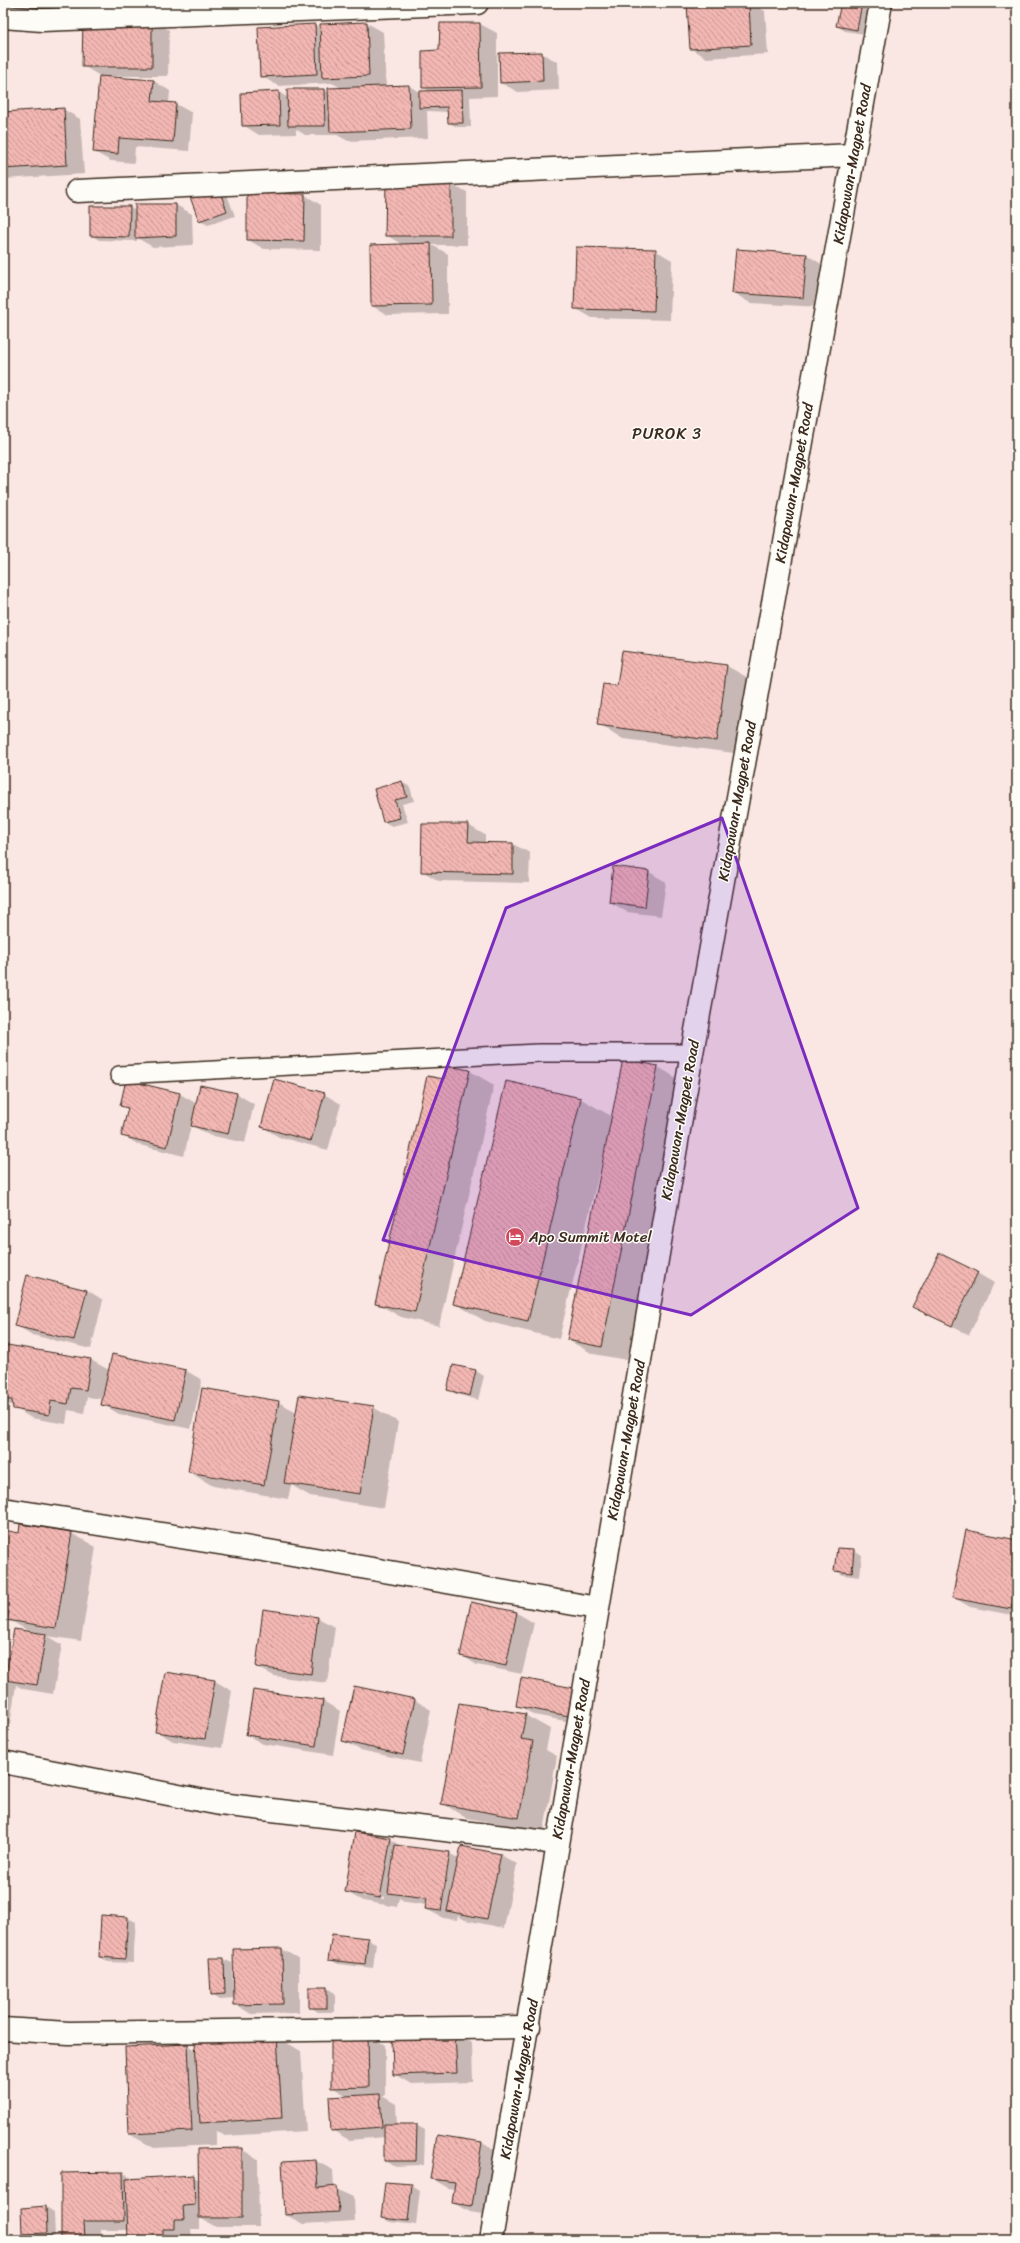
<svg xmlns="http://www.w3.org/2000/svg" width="1020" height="2243" font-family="Sriracha,sans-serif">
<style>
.shadow{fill:#0003;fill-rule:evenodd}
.building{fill:url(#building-back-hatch);stroke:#3b2a1e}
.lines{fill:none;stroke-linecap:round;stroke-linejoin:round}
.lane-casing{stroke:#3b2a1e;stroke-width:20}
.street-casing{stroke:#3b2a1e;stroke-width:25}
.secondary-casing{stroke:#3b2a1e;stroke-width:25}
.lane{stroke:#fdfcf7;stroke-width:17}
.street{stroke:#fdfcf7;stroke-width:22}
.secondary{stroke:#fdfcf7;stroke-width:22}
.marked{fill:#7b2cbf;fill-opacity:0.2;stroke:#7b2cbf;stroke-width:3;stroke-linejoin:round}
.labels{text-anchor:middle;stroke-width:3;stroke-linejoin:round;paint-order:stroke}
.street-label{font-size:15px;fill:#3b2a1e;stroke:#fdfcf7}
.poi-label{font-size:15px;fill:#3b2a1e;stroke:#fdfcf7;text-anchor:start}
.neighbourhood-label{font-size:16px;letter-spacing:1px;fill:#3b2a1e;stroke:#fdfcf7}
</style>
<defs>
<pattern id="building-back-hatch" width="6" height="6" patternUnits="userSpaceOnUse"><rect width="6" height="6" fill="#f2b7b3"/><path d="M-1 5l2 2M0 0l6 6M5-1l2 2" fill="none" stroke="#c59591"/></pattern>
</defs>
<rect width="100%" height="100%" fill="#fae7e3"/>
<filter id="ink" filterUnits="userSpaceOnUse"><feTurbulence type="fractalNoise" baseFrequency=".025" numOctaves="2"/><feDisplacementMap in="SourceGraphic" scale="8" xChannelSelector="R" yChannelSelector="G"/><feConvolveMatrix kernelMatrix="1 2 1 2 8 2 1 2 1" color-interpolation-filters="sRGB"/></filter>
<g filter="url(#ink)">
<g class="shadow">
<polygon points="727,3 751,3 765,11 768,54 707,58 691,49"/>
<polygon points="842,3 866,3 871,6 865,34 845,31 837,26"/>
<polygon points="152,20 169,30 168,76 103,76 103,77 154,81 170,91 169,103 176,104 192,113 189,151 135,147 134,163 111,161 94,152 100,76 83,66"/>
<polygon points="367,23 383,32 386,87 409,86 420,92 431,92 423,87 440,51 480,24 497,33 497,96 470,97 471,127 457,127 449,123 448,112 427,111 428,138 348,141 337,135 305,135 296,129 296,134 259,135 243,125 242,94 279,92 288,98 288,90 324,90 330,93 342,88 332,83 278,86 261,76 315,25 321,28"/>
<polygon points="541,53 558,62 559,90 518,92 501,83"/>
<polygon points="63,109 80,119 84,174 3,179 3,113"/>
<polygon points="450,183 467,192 467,245 432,245 448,254 448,314 388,315 372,306 403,245 386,235"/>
<polygon points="226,192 235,216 208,225 200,221 191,197"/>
<polygon points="305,195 321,205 321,250 264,249 248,240"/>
<polygon points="176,205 192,214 193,245 153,247 137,238 137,241 99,240 91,235 129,207 136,211"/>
<polygon points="655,250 672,260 670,320 592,318 575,308"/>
<polygon points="807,255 823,265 820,307 750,303 734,293"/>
<polygon points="623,652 727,666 752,680 742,754 623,739 599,724 618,687"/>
<polygon points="402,782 410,787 414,801 402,804 408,822 392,826 384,822 375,790"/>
<polygon points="468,825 485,835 485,843 513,844 530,853 529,883 439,881 422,871"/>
<polygon points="614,868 649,872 666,882 661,916 627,912 610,902"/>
<polygon points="658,1067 682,1081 627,1360 593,1354 568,1340 605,1153 604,1152 559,1339 485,1321 454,1303 507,1082 581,1099 613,1117"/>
<polygon points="470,1071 494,1085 439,1326 401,1317 376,1303 444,1080"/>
<polygon points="127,1081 180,1094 197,1104 201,1086 237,1094 254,1104 245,1143 209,1135 191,1125 184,1156 139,1145 122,1135 128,1110 121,1105"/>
<polygon points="324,1094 341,1104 328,1150 279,1137 262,1127"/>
<polygon points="977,1273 994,1283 969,1335 913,1307"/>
<polygon points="87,1290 103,1300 91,1349 32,1335 16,1325"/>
<polygon points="8,1346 91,1360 109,1370 185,1370 202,1380 191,1429 119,1414 102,1404 103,1399 87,1397 84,1413 68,1410 66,1424 31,1418 3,1400 3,1375"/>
<polygon points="454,1366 476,1371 484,1376 478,1400 456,1394 448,1389"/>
<polygon points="278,1402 297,1412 373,1407 398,1422 384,1508 310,1496 291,1485 288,1499 213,1486 189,1472"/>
<polygon points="3,1531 20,1534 71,1533 96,1547 81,1641 47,1636 62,1645 53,1694 23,1689 16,1685 10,1725 3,1724 3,1680 6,1681 15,1630 30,1632 13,1622 3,1621"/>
<polygon points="1017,1541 1017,1616 970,1607 953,1597"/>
<polygon points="837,1549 854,1550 862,1555 860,1577 843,1575 835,1570"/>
<polygon points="472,1604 517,1613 534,1623 522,1674 477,1665 461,1655"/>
<polygon points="264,1611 318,1618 335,1627 327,1683 274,1676 257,1667"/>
<polygon points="166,1674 215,1681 232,1691 222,1748 173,1741 156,1731"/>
<polygon points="522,1679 586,1725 534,1715 517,1705"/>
<polygon points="355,1687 415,1700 431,1710 420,1763 360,1750 343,1741"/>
<polygon points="254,1691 323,1701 340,1711 333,1755 263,1744 247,1735"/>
<polygon points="525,1715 550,1729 546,1750 557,1756 544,1831 466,1818 442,1803"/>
<path d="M390,1839L404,1847L449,1853L459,1859L501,1855L517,1864L504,1928L465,1920L458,1916L457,1920L443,1918L426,1909L427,1905L406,1902L399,1898L397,1907L363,1901L346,1892ZM362,1894L385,1897V1899L362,1896Z"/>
<polygon points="102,1916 128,1918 136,1922 133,1963 108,1962 100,1957"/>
<polygon points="367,1939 376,1943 373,1968 338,1964 330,1959"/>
<polygon points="282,1949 299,1959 299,2013 251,2014 235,2004 235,1998 220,1999 212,1994 223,1959 232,1963 233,1993 235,1993"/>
<polygon points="310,1988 327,1988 335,1993 335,2012 318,2012 310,2007"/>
<polygon points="455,2033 472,2043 473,2082 411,2084 394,2074"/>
<polygon points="368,2036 385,2045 385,2096 382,2096 396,2104 397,2125 416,2125 425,2130 424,2165 393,2166 385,2161 385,2137 349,2140 332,2130 349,2097 332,2087"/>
<polygon points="277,2037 301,2051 306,2131 225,2136 216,2131 216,2145 154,2148 129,2134 188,2045 196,2050"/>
<polygon points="482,2143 499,2152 489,2215 470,2212 453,2202 455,2189 448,2188 431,2178"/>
<polygon points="241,2149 258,2159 259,2227 216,2227 200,2218 200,2229 191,2229 192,2238 129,2240 128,2230 101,2230 101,2240 62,2240 123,2173 134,2179 194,2177 199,2180"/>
<polygon points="316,2161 333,2170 334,2188 354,2197 355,2221 303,2224 286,2215"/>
<polygon points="412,2185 420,2190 416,2225 390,2222 382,2218"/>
<polygon points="46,2207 54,2212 55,2237 31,2238 23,2233"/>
</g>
<g class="building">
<polygon points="712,3 749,3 751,45 690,49 687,5"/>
<polygon points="841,3 862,3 857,30 836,26"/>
<polygon points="83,19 152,19 152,67 82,67"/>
<polygon points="367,22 369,76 322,78 320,24"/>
<polygon points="440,23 480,23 481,87 422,88 422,51 439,50"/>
<polygon points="315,24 317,74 260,77 258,27"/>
<polygon points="542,52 543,81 500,83 499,53"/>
<polygon points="99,76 154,80 152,101 176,103 173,142 119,138 118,154 93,152"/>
<polygon points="409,85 411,129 330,132 328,88"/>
<polygon points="287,89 324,89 325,126 288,126"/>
<polygon points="462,90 463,123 448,123 447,107 419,108 419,91"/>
<polygon points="279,91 280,125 242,126 241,93"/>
<polygon points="64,108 67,165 3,169 3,112"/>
<polygon points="386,182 451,182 451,236 385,236"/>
<polygon points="218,187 227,211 199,221 190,197"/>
<polygon points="247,193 305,194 304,241 247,240"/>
<polygon points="135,204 176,204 176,236 135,238"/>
<polygon points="90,206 130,206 129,237 90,236"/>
<polygon points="431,243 432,305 371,306 370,245"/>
<polygon points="576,247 656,249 654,311 574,309"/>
<polygon points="736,249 807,254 803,298 732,293"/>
<polygon points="622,651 727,665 717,741 597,725 603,684 617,686"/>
<polygon points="402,781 407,797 395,800 400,818 383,822 374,789"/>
<polygon points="422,824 469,824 468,842 513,843 513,874 421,872"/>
<polygon points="613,866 649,871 645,907 609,902"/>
<polygon points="623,1059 658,1066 602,1347 567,1340"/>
<polygon points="447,1066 470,1070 415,1312 375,1304 427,1076 444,1079"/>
<polygon points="274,1079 325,1093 311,1141 261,1127"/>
<polygon points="126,1080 180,1093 167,1147 121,1136 128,1108 120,1106"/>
<polygon points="506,1081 581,1098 528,1321 453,1304"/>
<polygon points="200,1085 237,1093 228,1134 191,1126"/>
<polygon points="939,1253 978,1272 952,1326 912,1307"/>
<polygon points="27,1275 87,1290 74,1340 14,1326"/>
<polygon points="7,1345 91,1359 86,1390 71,1388 68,1404 51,1401 49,1415 13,1409 12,1400 3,1399 3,1368"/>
<polygon points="112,1354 186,1370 175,1420 101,1405"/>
<polygon points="453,1365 476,1370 470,1396 447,1390"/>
<polygon points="202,1388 279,1401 264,1485 188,1472"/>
<polygon points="299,1395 374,1406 360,1494 284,1483"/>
<polygon points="20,1524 72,1532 56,1628 7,1620 9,1612 3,1611 3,1530 19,1533"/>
<polygon points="966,1530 1017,1540 1017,1587 1011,1609 952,1598"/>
<polygon points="837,1548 854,1549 852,1573 834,1571"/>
<polygon points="471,1602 517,1612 506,1666 460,1656"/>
<polygon points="263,1609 318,1617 311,1674 256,1667"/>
<polygon points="14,1629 46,1634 37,1685 5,1680"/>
<polygon points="165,1672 215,1680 205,1739 155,1732"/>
<polygon points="521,1678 574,1688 569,1716 516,1706"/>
<polygon points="354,1686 415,1699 403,1755 342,1741"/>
<polygon points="253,1690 323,1700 316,1746 246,1735"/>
<polygon points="459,1703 526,1714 521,1739 533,1741 519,1818 441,1804"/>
<polygon points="355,1832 391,1838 380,1898 345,1892"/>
<polygon points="395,1845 450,1852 441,1911 425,1909 427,1898 388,1893"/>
<polygon points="461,1846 501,1854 487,1919 447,1911"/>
<polygon points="101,1915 128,1917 125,1959 99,1957"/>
<polygon points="332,1934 368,1938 365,1964 328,1960"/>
<polygon points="282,1948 283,2004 234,2005 233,1949"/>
<polygon points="209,1958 224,1958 225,1994 211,1995"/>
<rect x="309" y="1987" width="18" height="21"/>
<polygon points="455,2032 457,2073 393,2075 392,2035"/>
<polygon points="331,2035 368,2035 369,2087 331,2088"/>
<polygon points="277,2036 282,2118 200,2123 195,2041"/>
<polygon points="188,2044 192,2131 128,2134 125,2047"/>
<polygon points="380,2094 382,2127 331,2131 329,2097"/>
<polygon points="384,2124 417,2124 416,2161 384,2161"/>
<polygon points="437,2135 482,2142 472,2206 452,2203 455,2182 430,2179"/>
<polygon points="242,2148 242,2218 199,2218 198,2149"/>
<polygon points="316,2160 318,2188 337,2186 339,2212 285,2215 282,2162"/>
<polygon points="123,2172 124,2221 84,2221 85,2240 61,2240 61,2173"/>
<polygon points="194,2175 195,2205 183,2206 184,2220 175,2220 175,2229 163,2229 163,2240 128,2240 126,2179"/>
<polygon points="385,2182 412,2184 408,2221 381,2218"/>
<polygon points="46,2206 47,2233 22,2234 21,2208"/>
</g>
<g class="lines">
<g class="lane-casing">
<polyline id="lane" points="119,1075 539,1053 692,1053"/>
</g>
<g class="street-casing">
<g id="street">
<polyline points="3,17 42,20 477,3"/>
<polyline points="77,191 853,155"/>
<polyline points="3,1509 263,1550 597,1608"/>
<polyline points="3,1762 220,1804 557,1843"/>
<polyline points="3,2029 69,2033 529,2027"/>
</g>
</g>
<g class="secondary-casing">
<polyline id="secondary" points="491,2240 692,1053 881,3"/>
</g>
<use href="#lane" class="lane"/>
<use href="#street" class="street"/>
<use href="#secondary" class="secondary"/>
</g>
</g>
<path class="marked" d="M722,818L858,1208L691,1315L383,1240L506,908Z"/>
<defs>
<g id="hotel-disc" transform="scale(1)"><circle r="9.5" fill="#d1495b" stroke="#fdfcf7"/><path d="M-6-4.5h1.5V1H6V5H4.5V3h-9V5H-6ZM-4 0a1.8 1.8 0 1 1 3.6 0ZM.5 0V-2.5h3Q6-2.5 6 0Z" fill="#fff"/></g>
</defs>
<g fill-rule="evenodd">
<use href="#hotel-disc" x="515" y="1237"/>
</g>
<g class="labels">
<g class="street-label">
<text transform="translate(852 164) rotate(-80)" y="5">Kidapawan-Magpet Road</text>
<text transform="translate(794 483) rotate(-80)" y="5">Kidapawan-Magpet Road</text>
<text transform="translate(737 801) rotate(-80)" y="5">Kidapawan-Magpet Road</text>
<text transform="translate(680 1120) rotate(-80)" y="5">Kidapawan-Magpet Road</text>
<text transform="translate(626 1440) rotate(-80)" y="5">Kidapawan-Magpet Road</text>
<text transform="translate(571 1759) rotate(-80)" y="5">Kidapawan-Magpet Road</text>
<text transform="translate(519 2079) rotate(-80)" y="5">Kidapawan-Magpet Road</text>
</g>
<g class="poi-label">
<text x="529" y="1242">Apo Summit Motel</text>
</g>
<g class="neighbourhood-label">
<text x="667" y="439">PUROK 3</text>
</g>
</g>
<rect width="1020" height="2243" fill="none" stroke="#fdfcf7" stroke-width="16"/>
<rect x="8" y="8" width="1004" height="2227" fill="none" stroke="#3b2a1e" stroke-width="1.5" filter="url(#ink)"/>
</svg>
